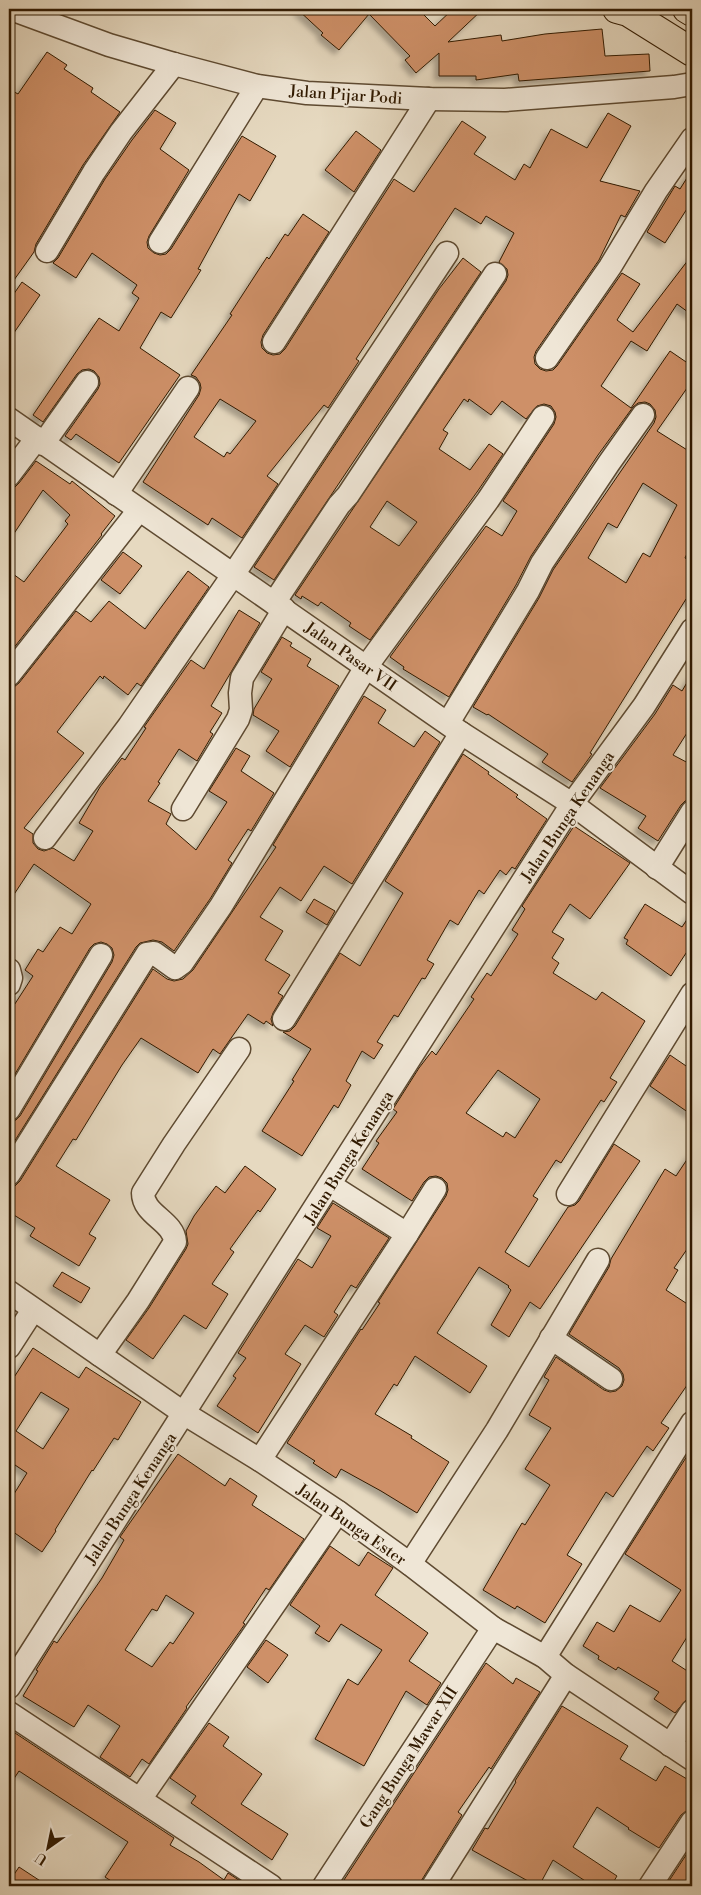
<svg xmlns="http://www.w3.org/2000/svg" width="701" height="1895" font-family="'Libre Bodoni',serif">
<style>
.building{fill:#ce9068;stroke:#311a01;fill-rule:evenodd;filter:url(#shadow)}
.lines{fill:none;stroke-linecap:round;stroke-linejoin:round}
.minor-casing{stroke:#5e4a31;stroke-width:25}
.highway-casing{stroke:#311a01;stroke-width:30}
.minor{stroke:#efe6d6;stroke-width:22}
.highway{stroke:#e6d9c0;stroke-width:28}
.labels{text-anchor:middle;stroke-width:4;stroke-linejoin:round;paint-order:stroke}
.street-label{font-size:16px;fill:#311a01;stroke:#efe6d6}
</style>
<defs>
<filter id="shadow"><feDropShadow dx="-4.5" dy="4.5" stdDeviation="2.5" flood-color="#0004"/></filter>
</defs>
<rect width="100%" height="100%" fill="#e6d9c0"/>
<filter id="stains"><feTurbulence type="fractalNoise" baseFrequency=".004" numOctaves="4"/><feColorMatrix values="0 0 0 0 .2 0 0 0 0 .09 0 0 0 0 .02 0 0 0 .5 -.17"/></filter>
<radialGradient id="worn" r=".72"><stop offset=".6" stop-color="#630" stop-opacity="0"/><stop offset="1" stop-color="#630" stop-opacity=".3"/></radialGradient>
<g class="building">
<polygon points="297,9 418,9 435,26 453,9 483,9 448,42 501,35 502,41 545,34 602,29 605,56 649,54 650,71 519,81 518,74 476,80 476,76 439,76 439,53 416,73 405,60 410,56 369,14 339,50 321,35 323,33"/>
<polygon points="47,52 67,65 64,69 93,88 91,92 120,112 83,165 36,244 34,252 9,287 9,89 18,94"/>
<polygon points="155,110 176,123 160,149 189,170 149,236 147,242 148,248 154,253 160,255 166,254 171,249 242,136 276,156 250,201 239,194 198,269 201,270 171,318 161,312 140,348 180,375 119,463 76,434 71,440 65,436 98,389 100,384 99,377 94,371 89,369 82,370 77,374 43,422 33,415 99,318 119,331 139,298 132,293 137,285 92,253 76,278 53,263 58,258 105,179 132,140"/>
<path d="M608,113L631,126L600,181L640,191L625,217L621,215L599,260L536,351L534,357L535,364L540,369L546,371L553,370L557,366L622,273L640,284L617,320L633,332L692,255V315L677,304L647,351L631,341L601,386L631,408L670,351L692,366V381L657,431L692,453V543L685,558L692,562V603L686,599L590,753L592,754L572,782L542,762L548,754L488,714L487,715L473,707L539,598L553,570L654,423L656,417L655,410L650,404L645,402L638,403L633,407L598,455L531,556L516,585L449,697L403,669L404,667L390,657L486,526L502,536L517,511L503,501L554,424L556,417L555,412L551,406L544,404L537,406L526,419L502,401L491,415L469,399L468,402L464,399L443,430L448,433L439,449L470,470L489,444L503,454L477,492L370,640L349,626L351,623L321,602L318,606L302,596L301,599L295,595L506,281L508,275L507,269L499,262L514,233L486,216L481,224L455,208L356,359L359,361L328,408L324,405L267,476L278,484L242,538L212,518L208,525L143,482L199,395L201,388L200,383L196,377L191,375L232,315L230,314L267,257L269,259L285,234L288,236L303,214L329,232L263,335L261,342L262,348L267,353L273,355L280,354L285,349L394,179L414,192L462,121L486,137L474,154L515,180L524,164L530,168L551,129L587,148ZM220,399L256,421L230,454L227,452L224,457L194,437ZM643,483L677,505L650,557L643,553L626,583L588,558L608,523L617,528ZM387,501L417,522L399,546L370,527Z"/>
<polygon points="356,131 381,150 354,192 325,170"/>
<polygon points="692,170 692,201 665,243 647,232 675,186 680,189"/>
<polygon points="463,258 481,272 274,580 254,567 439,289"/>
<polygon points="22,282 40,295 9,340 9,301"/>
<polygon points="36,461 70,484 72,481 115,516 101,534 102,535 9,654 9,571 24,582 68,524 65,521 70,515 43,490 9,541 9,488 15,487 19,483"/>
<polygon points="123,552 142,566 120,594 101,580"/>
<polygon points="188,571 209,587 141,686 137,683 128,695 104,676 103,679 100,676 57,732 84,753 24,828 33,834 33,843 38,849 44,851 53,848 74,861 93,831 79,823 100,787 122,758 125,760 146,728 144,727 191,660 204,669 239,610 260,623 211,706 222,713 210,732 213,734 197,761 179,749 158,782 160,783 148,801 171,814 166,824 196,850 227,802 209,791 236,748 250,756 241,771 274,793 251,831 248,829 228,860 232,863 210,899 174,951 162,942 153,940 140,943 136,947 9,1150 9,1122 16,1120 20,1116 112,962 114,955 112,948 107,944 101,942 94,944 90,948 12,1079 9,1077 9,1013 33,976 25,970 38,949 43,952 60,927 72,934 91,904 34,864 9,902 9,688 14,687 19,683 76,611 91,622 109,601 145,629"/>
<polygon points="282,637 292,643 290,646 311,659 307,666 339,686 290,767 266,751 279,731 253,715 254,709 272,679 261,672"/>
<polygon points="692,674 692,725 673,755 692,765 692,799 685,801 681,805 658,841 638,828 646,816 600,788 655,714 673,685 682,691"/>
<polygon points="364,696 386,710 378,723 414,747 425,731 440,742 352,884 324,866 301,901 280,887 260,917 283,931 265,960 290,975 278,993 283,996 273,1013 271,1019 273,1026 266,1021 264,1024 248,1014 220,1054 213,1049 198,1073 141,1038 122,1065 76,1140 73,1139 56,1166 110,1200 89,1234 96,1238 79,1266 30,1236 35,1228 9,1212 9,1187 15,1186 20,1181 153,969 167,979 174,981 183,979 193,970 276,847 273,845"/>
<polygon points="463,754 489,772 488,774 518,795 516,797 547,819 515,869 512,867 506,875 500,870 484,894 479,890 458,925 450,920 427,960 434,964 425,979 422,978 398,1017 394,1015 377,1042 383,1045 374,1059 362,1051 346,1081 351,1085 338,1108 334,1105 302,1156 262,1131 294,1081 292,1080 311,1049 283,1032 290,1031 295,1026 340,953 360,966 403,893 385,881"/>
<path d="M574,826L630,863L590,919L570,904L552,932L564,939L552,958L559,963L553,973L596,1000L602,992L645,1021L610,1078L617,1082L604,1102L601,1100L561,1163L556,1160L533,1196L538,1199L505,1252L529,1267L568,1207L575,1205L579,1201L614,1144L640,1161L540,1309L530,1302L509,1337L491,1325L511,1290L508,1287L509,1286L479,1267L437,1333L487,1366L470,1393L415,1356L397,1386L394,1384L375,1414L412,1436L411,1438L449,1462L417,1513L381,1491L341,1469L336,1478L313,1463L315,1461L287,1443L361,1329L362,1330L380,1303L378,1302L446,1196L448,1190L447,1183L442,1178L436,1176L429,1177L424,1182L412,1201L362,1169L379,1143L376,1141L397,1112L393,1109L419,1068L432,1051L436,1055L474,999L471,997L487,973L491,976L518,934L512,930L525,909L522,906ZM498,1070L540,1099L515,1138L506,1132L503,1137L466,1113Z"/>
<polygon points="314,899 335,911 327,925 306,912"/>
<polygon points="645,904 682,927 692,912 692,944 671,976 626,944 628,940 624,938"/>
<polygon points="670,1055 692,1070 692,1115 650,1086"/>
<polygon points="692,1152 692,1242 674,1268 678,1270 666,1290 692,1307 692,1378 661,1423 669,1428 653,1451 647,1446 613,1497 606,1492 567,1555 582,1564 545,1623 517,1606 515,1609 483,1590 522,1523 525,1525 550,1485 525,1469 551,1428 529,1415 549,1380 544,1377 556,1357 604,1390 610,1392 616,1391 622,1386 624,1380 623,1374 619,1368 569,1334 609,1267 611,1259 665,1169 676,1176"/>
<polygon points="245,1166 276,1189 260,1212 258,1210 230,1249 234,1252 212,1284 228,1294 206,1329 184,1315 153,1359 126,1340 149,1308 186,1249 188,1244 186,1231 194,1216 216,1186 225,1193"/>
<polygon points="333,1203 389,1238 356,1288 351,1285 334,1312 338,1315 324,1337 305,1325 285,1354 301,1364 258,1433 217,1406 236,1378 233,1376 246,1358 238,1353 298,1259 312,1268 331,1236 317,1228"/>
<polygon points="62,1272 90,1288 81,1303 53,1286"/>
<path d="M33,1348L79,1378L86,1367L141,1402L118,1440L114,1438L93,1471L92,1470L55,1530L56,1531L42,1552L9,1529V1502L27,1473L9,1461V1385ZM41,1392L69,1409L43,1449L16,1431Z"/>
<path d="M178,1454L225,1486L230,1478L257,1496L252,1505L304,1539L269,1590L266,1588L243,1623L245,1624L186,1707L187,1708L149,1764L142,1759L130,1777L100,1757L120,1726L88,1705L74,1727L23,1696L38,1671L36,1670L54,1641L57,1643L102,1578L124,1540L120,1537ZM166,1595L194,1613L173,1644L170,1642L152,1667L125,1650L152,1609L157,1611Z"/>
<polygon points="687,1456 692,1460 692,1629 672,1661 692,1674 692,1698 686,1700 675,1713 654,1699 659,1692 618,1667 616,1670 598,1659 599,1656 583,1646 597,1622 614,1632 630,1605 660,1622 681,1590 625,1554"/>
<polygon points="330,1546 359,1566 368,1552 393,1568 375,1595 428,1633 409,1661 441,1683 427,1705 406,1691 364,1766 315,1739 348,1679 358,1685 382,1650 341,1624 329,1642 315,1633 320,1626 290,1605"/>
<polygon points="266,1640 288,1655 268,1683 247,1667"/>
<polygon points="486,1663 513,1684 516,1678 540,1692 491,1769 489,1767 458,1812 462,1815 418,1886 340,1886"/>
<polygon points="562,1706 628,1746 620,1759 656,1781 665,1766 692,1782 692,1809 686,1811 681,1815 659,1848 628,1829 629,1828 597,1807 573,1847 617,1876 611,1886 593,1886 553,1860 539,1886 537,1886 472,1850 485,1828 488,1829 516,1782 515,1781"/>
<polygon points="209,1723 229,1737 223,1746 262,1774 241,1804 288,1834 272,1860 191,1803 196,1796 170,1778"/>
<polygon points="9,1729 174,1838 170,1845 199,1862 224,1880 228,1873 248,1886 119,1886 105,1877 128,1842 19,1771 9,1786"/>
<polygon points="692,1846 692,1886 671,1886 667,1884"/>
<polygon points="19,1867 48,1886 9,1886 9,1882"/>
</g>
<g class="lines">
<g class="minor-casing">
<g id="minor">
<polyline points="11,9 109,45 174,64 257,86 307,93 429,99 505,100 674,87 692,84"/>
<polyline points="160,242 257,86"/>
<polyline points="47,251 94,172 121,132 174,64"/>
<polyline points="274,342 429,99"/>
<polyline points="547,358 610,267 656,191 692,139"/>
<polyline points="9,419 461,733 572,804 692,893"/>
<polyline points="43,444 87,382"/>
<polyline points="9,475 37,438"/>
<polyline points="116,494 188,388"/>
<polyline points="274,603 339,505 348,495 495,274"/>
<polyline points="9,675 139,510"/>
<polyline points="448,723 528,591 542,563 609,463 643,415"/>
<polyline points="183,809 238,719 241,710 240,693 242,678 284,609"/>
<polyline points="45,838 129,726 233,575 447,253"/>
<polyline points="657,868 692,812"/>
<polyline points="9,970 11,978 9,984"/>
<polyline points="284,1019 461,733"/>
<polyline points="9,1109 101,955"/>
<polyline points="9,1174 147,954 154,953 175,968 182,963 221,906 366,667 488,500 543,417"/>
<polyline points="568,1194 692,994"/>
<polyline points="407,1234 435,1189"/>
<polyline points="9,1292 185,1414 260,1460 338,1512 410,1564 493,1628 545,1657 566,1675 692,1759"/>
<polyline points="551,1338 611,1379"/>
<polyline points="9,1347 33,1310"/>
<path d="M100,1355L138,1301L175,1242C174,1221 143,1215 143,1193L174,1144L239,1049"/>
<polyline points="260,1460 407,1234 330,1185"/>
<polyline points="410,1564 497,1430 598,1260"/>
<polyline points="545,1657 692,1423"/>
<polyline points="9,1687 572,804 644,706 692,630"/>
<polyline points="9,1713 271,1886"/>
<polyline points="670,1745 692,1711"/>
<polyline points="141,1798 338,1512"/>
<polyline points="324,1886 493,1628"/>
<polyline points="433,1886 566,1675"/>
<polyline points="650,1886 692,1822"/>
</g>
</g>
<g class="highway-casing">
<g id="highway">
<polyline points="617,9 628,12 692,52"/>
<polyline points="687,9 692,12"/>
</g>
</g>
<use href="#minor" class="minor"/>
<use href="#highway" class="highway"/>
</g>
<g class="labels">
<g class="street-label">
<text transform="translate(346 94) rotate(4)" y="6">Jalan Pijar Podi</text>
<text transform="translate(351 656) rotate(35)" y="6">Jalan Pasar VII</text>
<text transform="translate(567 816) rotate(-56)" y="6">Jalan Bunga Kenanga</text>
<text transform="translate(348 1157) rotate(-58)" y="6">Jalan Bunga Kenanga</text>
<text transform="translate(130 1498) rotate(-57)" y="6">Jalan Bunga Kenanga</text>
<text transform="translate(352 1524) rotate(35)" y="6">Jalan Bunga Ester</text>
<text transform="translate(408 1757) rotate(-57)" y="6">Gang Bunga Mawar XII</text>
</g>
</g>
<rect width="701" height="1895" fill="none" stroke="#e6d9c0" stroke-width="30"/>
<rect x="10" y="10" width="681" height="1875" fill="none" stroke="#311a01" stroke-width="2.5"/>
<rect x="15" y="15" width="671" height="1865" fill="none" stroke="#311a01"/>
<g transform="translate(48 1848) rotate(213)" stroke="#efe6d6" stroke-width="4" paint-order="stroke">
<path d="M0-4L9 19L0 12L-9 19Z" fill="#311a01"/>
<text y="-8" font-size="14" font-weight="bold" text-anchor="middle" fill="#311a01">U</text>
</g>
<rect width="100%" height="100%" filter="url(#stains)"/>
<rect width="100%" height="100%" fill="url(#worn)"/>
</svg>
